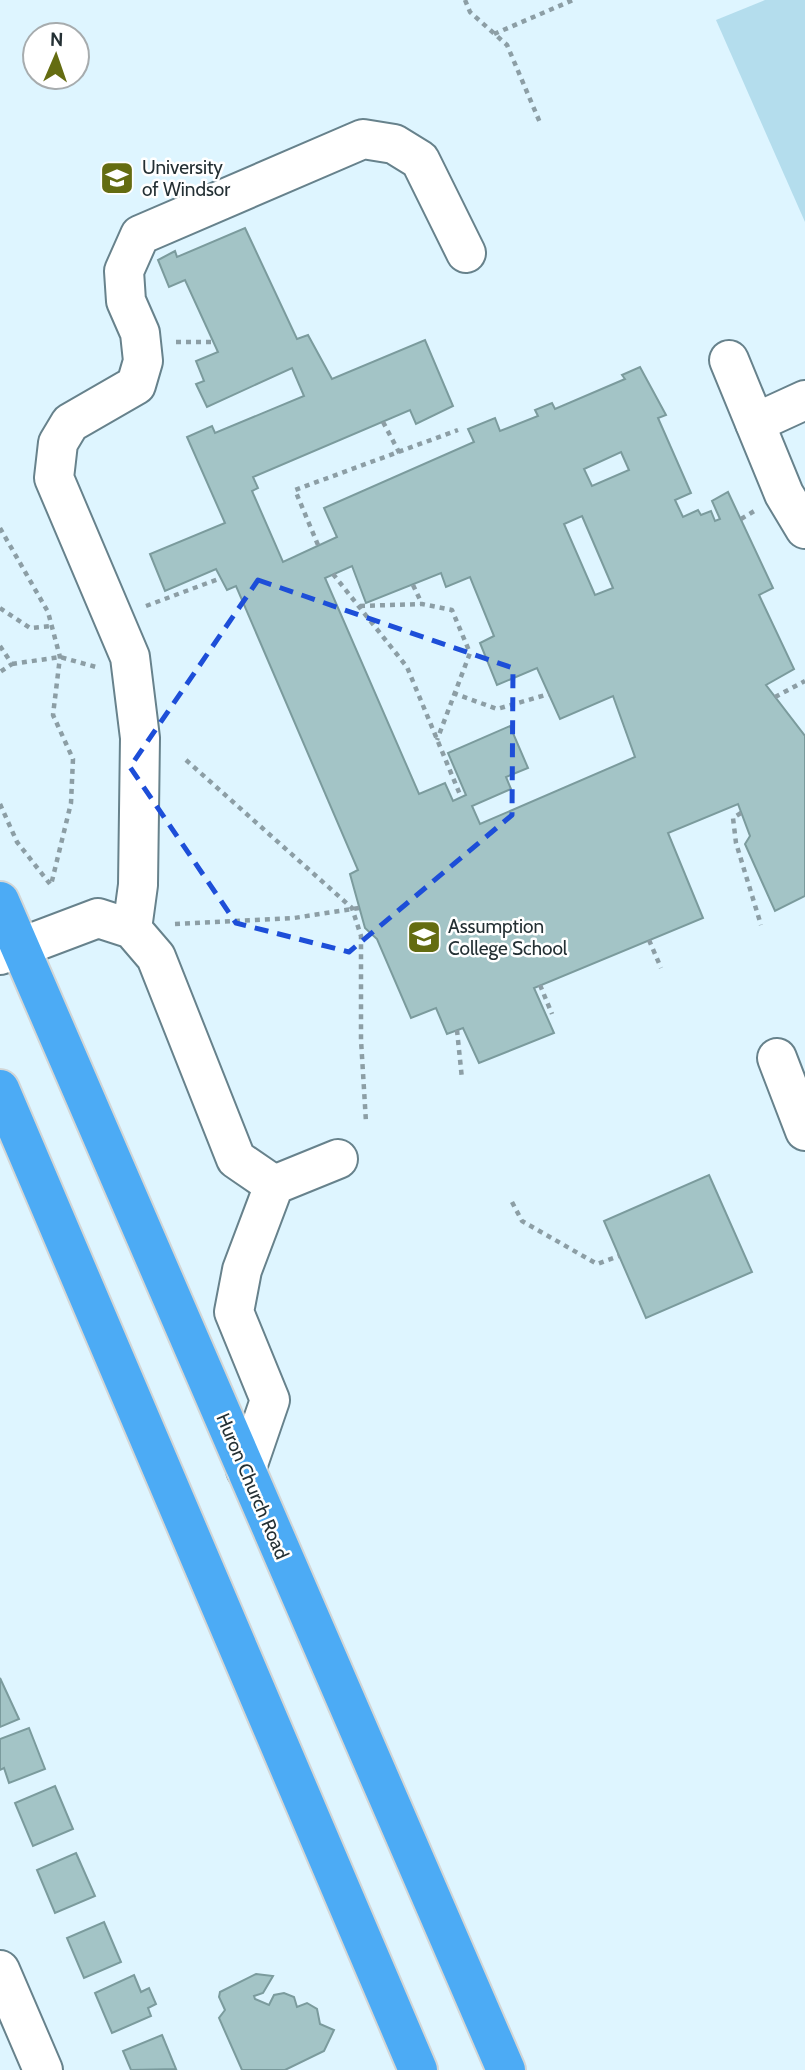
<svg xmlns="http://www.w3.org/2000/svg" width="805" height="2070" font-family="Cabin,sans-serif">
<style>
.green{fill:#b4dded}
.building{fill:#a3c4c6;stroke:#7b9b9d;stroke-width:2;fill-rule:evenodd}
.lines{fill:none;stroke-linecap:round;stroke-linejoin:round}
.minor-casing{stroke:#67828c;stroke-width:42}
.highway-casing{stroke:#d3d6d6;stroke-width:42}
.path{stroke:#8c9ea5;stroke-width:4.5;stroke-dasharray:5 5;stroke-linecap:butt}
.minor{stroke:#fff;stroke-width:38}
.highway{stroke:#4cabf5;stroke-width:38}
.marked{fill:none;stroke:#1d4ed8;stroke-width:5;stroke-dasharray:14 9;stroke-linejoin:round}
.labels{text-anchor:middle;stroke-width:5;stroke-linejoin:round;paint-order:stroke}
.poi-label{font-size:19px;fill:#243034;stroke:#fff;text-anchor:start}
.street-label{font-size:19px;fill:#243034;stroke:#fff}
</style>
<rect width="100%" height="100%" fill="#def5ff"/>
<polygon class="green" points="765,0 805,0 805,222 716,20"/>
<g class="building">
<path d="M245,228L297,339L308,335L332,379L425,340L453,406L416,424L410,410L253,477L258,488L252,491L283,562L337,537L324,508L474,442L468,429L495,418L500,431L538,416L535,410L552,403L555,409L625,379L622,375L640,367L666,415L658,418L691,493L675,500L683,517L698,510L701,515L711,511L715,521L720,519L712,501L728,492L773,588L759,595L794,669L766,685L805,736V896L775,911L745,844L750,836L738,804L668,833L703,918L534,988L554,1033L479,1063L463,1028L447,1034L436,1008L411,1018L377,939L365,928L350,874L358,870L236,586L227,590L216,569L165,591L150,554L225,523L187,437L212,426L215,433L304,396L292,368L207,407L196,384L204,381L196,361L218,352L185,280L169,287L158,260L175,251L177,257ZM621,452L629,470L592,486L584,469ZM582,516L613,588L595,595L564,524ZM352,566L366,603L441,573L446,587L470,577L494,636L480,643L497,685L537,668L560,719L613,696L635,757L480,824L472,806L511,789L506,777L528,768L510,726L448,753L466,795L453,801L445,783L419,794L325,578Z"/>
<polygon points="709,1175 752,1272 646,1318 604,1221"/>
<polygon points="0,1678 19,1719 0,1727"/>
<polygon points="29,1728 45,1769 9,1783 4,1768 0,1770 0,1739"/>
<polygon points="55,1786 73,1829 33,1846 15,1803"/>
<polygon points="76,1853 95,1896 55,1913 37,1870"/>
<polygon points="104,1922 121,1962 84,1978 67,1938"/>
<polygon points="256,1974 273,1976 263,1993 254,1996 255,1999 269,2005 274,1995 284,1993 294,1997 297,2007 307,2003 317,2009 320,2024 334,2030 324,2051 285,2070 242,2070 219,2018 225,2010 219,1997 220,1992"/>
<polygon points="134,1975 141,1992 149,1988 156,2004 148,2008 151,2016 112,2033 95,1993"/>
<polygon points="162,2035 176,2069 131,2070 123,2051"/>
</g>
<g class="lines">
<g class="minor-casing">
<g id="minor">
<polyline points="729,360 784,494 805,529"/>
<polyline points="755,423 805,400"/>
<polyline points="132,929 138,885 140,738 130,657 54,478 58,443 70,423 136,385 143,361 140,333 126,301 124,271 140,235 363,139 394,144 420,160 466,253"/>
<polyline points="0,955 98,918 132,929 156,957 236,1159 274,1185"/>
<polyline points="777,1058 805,1131"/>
<polyline points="246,1470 270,1400 234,1312 242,1270 274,1185 338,1159"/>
<polyline points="0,1970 43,2070"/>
</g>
</g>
<g class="highway-casing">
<g id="highway">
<polyline points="0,901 506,2070"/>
<polyline points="0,1089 418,2070"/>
</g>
</g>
<g class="path">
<polyline points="465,0 470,12 507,45 541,125"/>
<polyline points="494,34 573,0"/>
<polyline points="176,342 213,342"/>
<polyline points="383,422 400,454"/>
<polyline points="741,519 756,510"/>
<polyline points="0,528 48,612 60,657 53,715 73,759 71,803 51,885"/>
<polyline points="318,545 295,490 458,430"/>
<polyline points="333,574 407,667 461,797"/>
<polyline points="413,585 422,604"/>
<polyline points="146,606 221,578"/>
<polyline points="360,606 422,604 452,610 470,653 437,740"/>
<polyline points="0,608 30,628 53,626"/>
<polyline points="0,646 12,664 0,672"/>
<polyline points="12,664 60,657 96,667"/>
<polyline points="453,693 497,709 549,694"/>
<polyline points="775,697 805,681"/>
<polyline points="186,760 352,908 361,936 361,1040 366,1122"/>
<polyline points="0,804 17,842 50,884"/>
<polyline points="741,813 733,818 736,843 761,925"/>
<polyline points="175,924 294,918 359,908"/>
<polyline points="649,940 661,968"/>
<polyline points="540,985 552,1014"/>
<polyline points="457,1030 462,1079"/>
<polyline points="512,1202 522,1221 597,1264 619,1256"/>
</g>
<use href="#minor" class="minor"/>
<use href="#highway" class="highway"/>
</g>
<path class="marked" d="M258,580L513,668L512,815L349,952L236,923L130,767Z"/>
<defs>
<g id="university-square" transform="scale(1.75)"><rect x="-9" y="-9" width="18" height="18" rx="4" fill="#646c11" stroke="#fff"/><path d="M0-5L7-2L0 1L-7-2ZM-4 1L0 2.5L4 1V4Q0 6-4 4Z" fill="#fff"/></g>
<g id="school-square" transform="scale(1.75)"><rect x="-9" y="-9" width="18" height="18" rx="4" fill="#646c11" stroke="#fff"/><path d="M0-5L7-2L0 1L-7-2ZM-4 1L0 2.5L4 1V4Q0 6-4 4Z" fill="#fff"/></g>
</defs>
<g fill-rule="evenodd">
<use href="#university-square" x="117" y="178"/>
<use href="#school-square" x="424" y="937"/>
</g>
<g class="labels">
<g class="poi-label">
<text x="142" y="174">University<tspan x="142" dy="22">of Windsor</tspan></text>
<text x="448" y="933">Assumption<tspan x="448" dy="22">College School</tspan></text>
</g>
<g class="street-label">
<text transform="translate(253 1486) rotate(67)" y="7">Huron Church Road</text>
</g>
</g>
<g transform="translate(56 56) rotate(2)"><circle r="33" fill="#ffffff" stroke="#a7acae" stroke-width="2"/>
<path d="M0-5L12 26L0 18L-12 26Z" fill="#646c11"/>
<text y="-10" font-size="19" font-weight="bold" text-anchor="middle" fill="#243034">N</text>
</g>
</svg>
